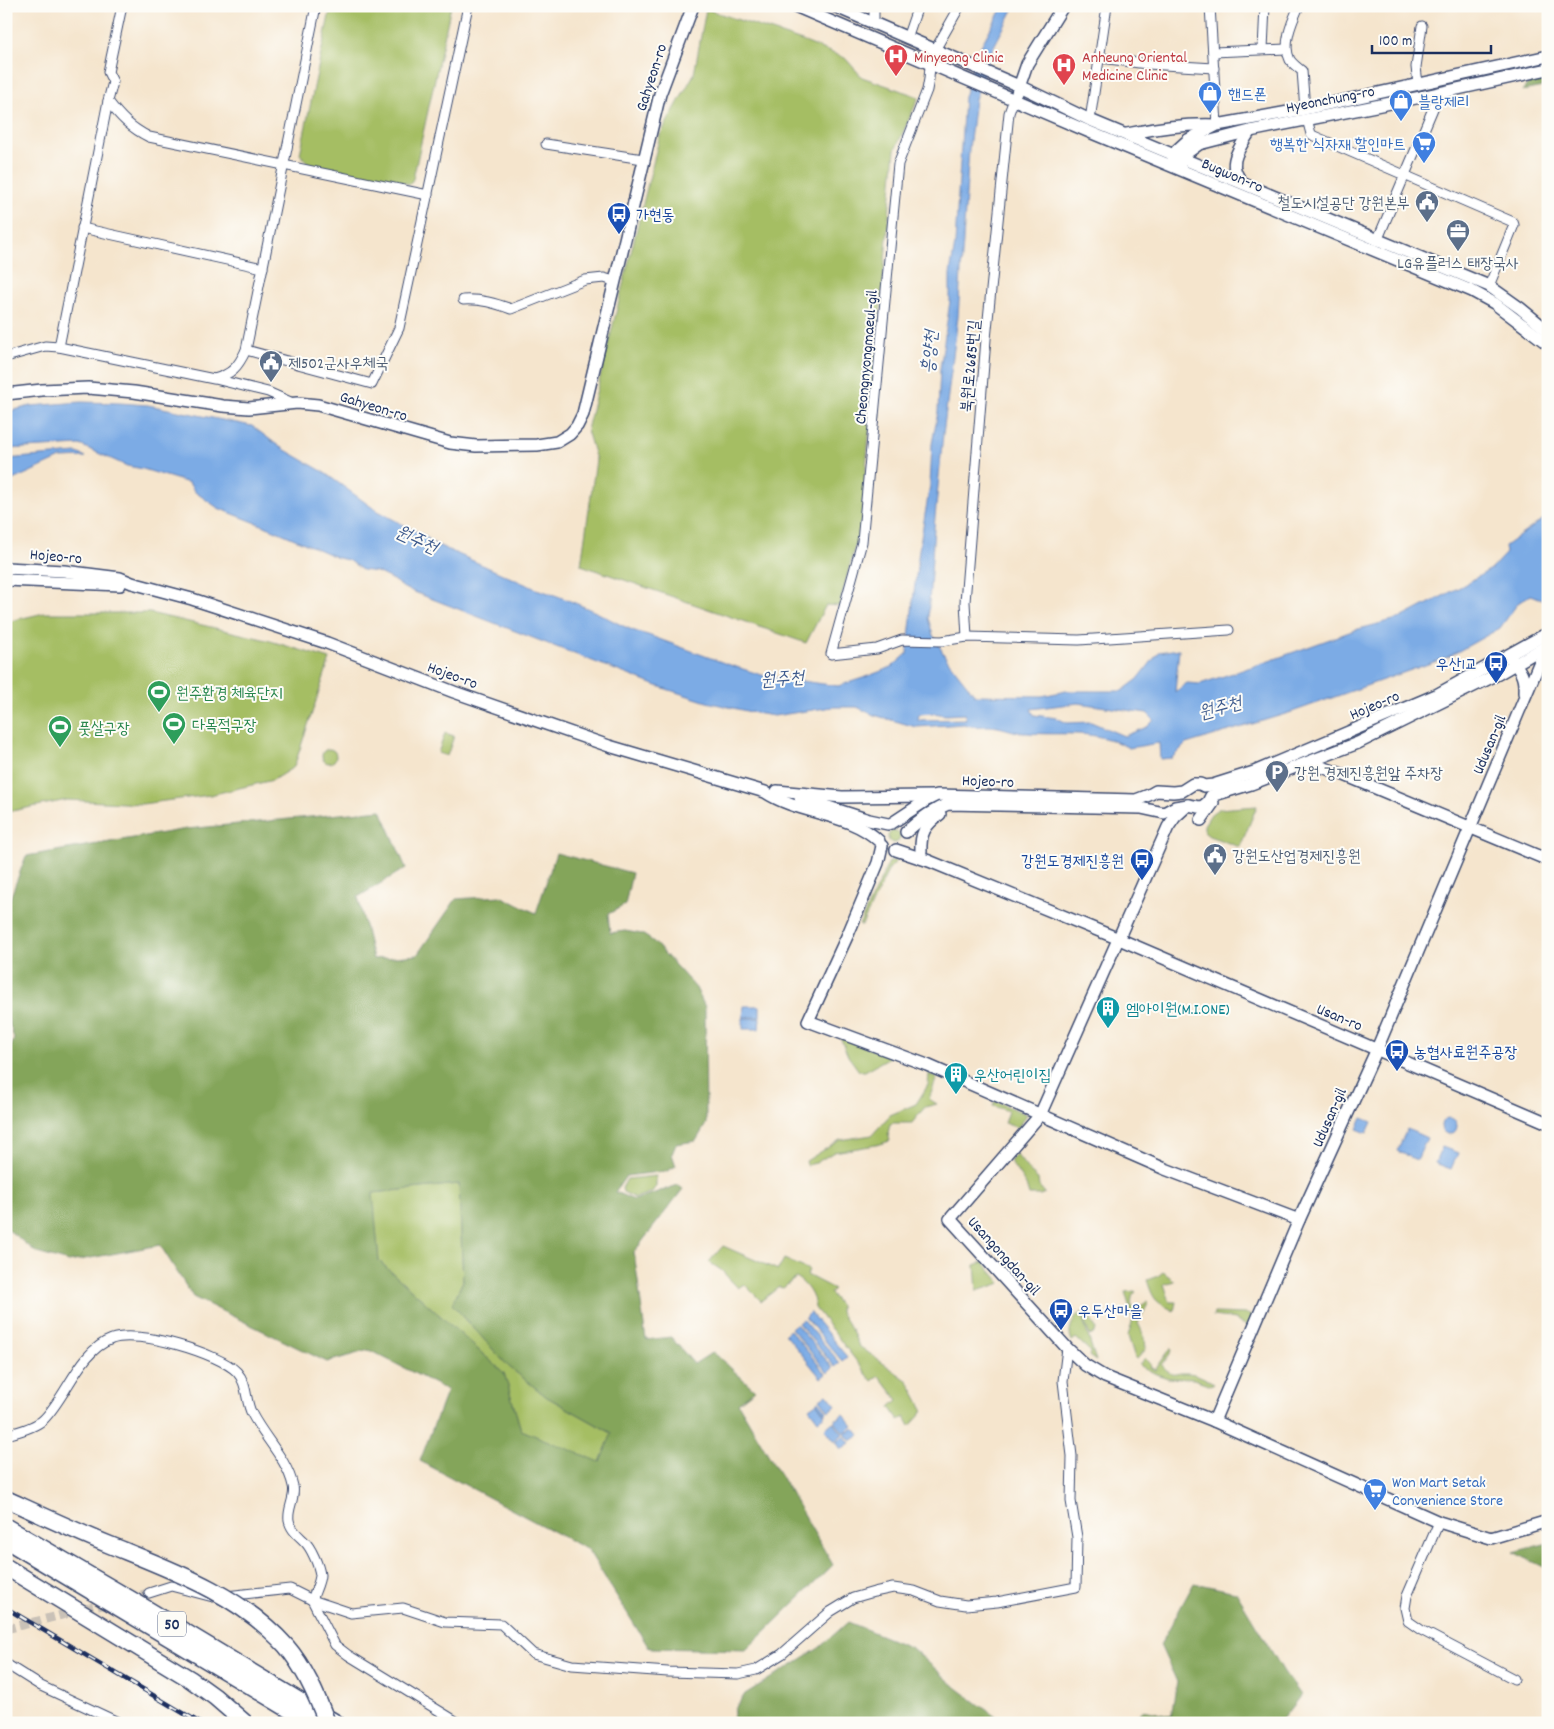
<svg xmlns="http://www.w3.org/2000/svg" width="1554" height="1729" font-family="Dekko,'Poor Story',sans-serif">
<style>
.green{fill:#a5be64;stroke:#607661}
.forest{fill:#84a55a;stroke:#506a5c;fill-rule:evenodd}
.water{fill:#7babe5;stroke:#4b6da2;fill-rule:evenodd}
.lines{fill:none;stroke-linecap:round;stroke-linejoin:round}
.minor-tunnel{stroke:#c9c1b7;stroke-width:9;stroke-dasharray:9 4.5;stroke-linecap:butt}
.minor-casing{stroke:#3c4a6f;stroke-width:11}
.tertiary-casing{stroke:#3c4a6f;stroke-width:14}
.motorway-casing{stroke:#3c4a6f;stroke-width:19}
.minor{stroke:#fff;stroke-width:9}
.tertiary{stroke:#fff;stroke-width:11}
.motorway{stroke:#fff;stroke-width:16}
.rail-casing{stroke:#1b2f5e;stroke-width:4.5}
.rail{stroke:#fdfcf7;stroke-width:2.5;stroke-dasharray:8;stroke-linecap:butt}
.motorway-bridge-casing{stroke:#3c4a6f;stroke-width:19;stroke-linecap:butt}
.motorway-bridge{stroke:#fff;stroke-width:16}
.labels{text-anchor:middle;stroke-width:4;stroke-linejoin:round;paint-order:stroke}
.shield{fill:#fdfcf7;stroke:#5f6c8c;stroke-width:1}
.shield-label{font-size:15px;font-weight:bold;fill:#1b2f5e}
.health-label{font-size:16px;fill:#be3a42;stroke:#fdfcf7;text-anchor:start}
.street-label{font-size:16px;fill:#1b2f5e;stroke:#fdfcf7}
.shop-label{font-size:16px;fill:#366cbe;stroke:#fdfcf7;text-anchor:start}
.service-label{font-size:16px;fill:#4e5e75;stroke:#fdfcf7;text-anchor:start}
.transit-label{font-size:16px;fill:#164399;stroke:#fdfcf7;text-anchor:start}
.leisure-label{font-size:16px;fill:#27864d;stroke:#fdfcf7;text-anchor:start}
.culture-label{font-size:16px;fill:#0d838f;stroke:#fdfcf7;text-anchor:start}
.water-label{font-size:18px;font-style:italic;fill:#3d5a8d;stroke:#fdfcf7}
</style>
<rect width="100%" height="100%" fill="#fdfcf7"/>
<filter id="ink" filterUnits="userSpaceOnUse"><feTurbulence type="fractalNoise" baseFrequency=".02" numOctaves="2"/><feDisplacementMap in="SourceGraphic" scale="10" xChannelSelector="R" yChannelSelector="G"/><feConvolveMatrix kernelMatrix="1 2 1 2 8 2 1 2 1" color-interpolation-filters="sRGB"/></filter>
<filter id="wash" filterUnits="userSpaceOnUse"><feTurbulence type="fractalNoise" baseFrequency=".0096" numOctaves="4" result="noise"/><feDisplacementMap in="SourceGraphic" scale="20" xChannelSelector="R" yChannelSelector="G"/><feGaussianBlur stdDeviation="1.12" result="paint"/><feColorMatrix in="noise" values="0 0 0 0 0 0 0 0 0 0 0 0 0 0 0 0 0 1.4 0 .05"/><feComposite in="paint" operator="in"/></filter>
<g filter="url(#wash)">
<rect width="100%" height="100%" fill="#f5e5cd"/>
<g class="green">
<polygon points="331,6 451,6 413,179 410,184 309,164 300,154"/>
<polygon points="706,9 802,41 845,58 862,77 919,97 895,150 861,523 839,606 826,605 806,643 581,565 596,460 587,430 660,135 694,74"/>
<polygon points="44,613 150,613 267,640 330,659 294,767 273,780 210,795 142,804 67,800 12,811 6,798 6,622"/>
<polygon points="445,733 454,736 447,756 438,753"/>
<circle cx="329" cy="756" r="7"/>
<polygon points="1257,806 1240,847 1209,836 1204,832 1204,825 1211,814 1218,809"/>
<circle cx="894" cy="837" r="6"/>
<polygon points="895,860 897,861 889,869 862,925 859,925 889,862"/>
<polygon points="840,1037 890,1057 865,1071 859,1071 848,1056"/>
<polygon points="929,1074 937,1077 929,1099 937,1104 925,1107 912,1123 893,1123 890,1124 888,1133 890,1141 876,1145 834,1152 816,1163 807,1165 806,1161 840,1140 872,1135 890,1115 916,1104 928,1085"/>
<polygon points="995,1101 1026,1114 1018,1128 1004,1123 1008,1111 993,1106"/>
<polygon points="1016,1154 1030,1172 1038,1179 1039,1186 1045,1193 1040,1195 1029,1195 1026,1185 1010,1161"/>
<polygon points="656,1176 656,1186 652,1192 635,1198 623,1192 622,1188 627,1179"/>
<polygon points="459,1184 463,1281 452,1304 508,1366 547,1397 613,1434 600,1463 521,1430 504,1373 379,1261 372,1193"/>
<path d="M723,1246L778,1270L784,1259L809,1270L807,1275L834,1289L830,1293L840,1306V1312L851,1329L859,1346L908,1381L923,1409L921,1414L910,1426L905,1417L899,1420L890,1407L898,1400L879,1376L872,1381L815,1308C815,1297 806,1283 796,1278L783,1288L779,1287L761,1301L744,1284L738,1288L721,1270L709,1262Z"/>
<polygon points="983,1262 1001,1283 977,1291 975,1265"/>
<path d="M1163,1272L1174,1280V1281L1164,1284L1170,1302H1176L1174,1311C1155,1301 1154,1301 1147,1280L1158,1276Z"/>
<path d="M1135,1291L1136,1292C1131,1295 1131,1302 1132,1307L1138,1308L1148,1301L1149,1302L1138,1323L1145,1338L1146,1349L1137,1359L1135,1358L1128,1336L1133,1319L1125,1292Z"/>
<polygon points="1086,1312 1096,1328 1095,1333 1090,1336 1081,1313"/>
<polygon points="1214,1313 1247,1314 1252,1316 1248,1326 1238,1322 1236,1319 1213,1316"/>
<path d="M1078,1314L1083,1320L1096,1361L1089,1356L1091,1352L1076,1338L1072,1341C1067,1330 1072,1323 1078,1314Z"/>
<path d="M1171,1348L1172,1351L1162,1365C1175,1380 1171,1372 1187,1373C1196,1373 1206,1379 1214,1383L1211,1385L1194,1379L1168,1378L1156,1374L1139,1365L1145,1358L1151,1364L1150,1367L1155,1370Z"/>
</g>
<g class="forest">
<polygon points="1548,78 1548,86 1522,91 1529,82"/>
<path d="M381,810L406,868L358,897L373,959L417,955L456,899L500,896L536,913L556,853L632,873L625,905L608,914L610,933L625,931L642,934L654,942L696,988L705,1007L706,1124L696,1141L676,1144L672,1154L676,1166L667,1171L626,1176L615,1192L634,1200L678,1185L683,1189L634,1252L646,1340L671,1337L694,1364L713,1352L755,1390L738,1403L833,1565L746,1650L649,1648L588,1550L420,1461L447,1390L369,1350L327,1362L193,1297L160,1245L69,1262L37,1253L6,1228V1059L14,1039L6,1013V909L26,856L187,829ZM459,1184L463,1281L452,1304L508,1366L547,1397L612,1433L600,1462L521,1430L504,1373L379,1261L373,1193Z"/>
<polygon points="1548,1543 1548,1569 1513,1552"/>
<polygon points="1194,1583 1236,1592 1284,1672 1301,1695 1279,1723 1128,1723 1144,1710 1171,1716 1177,1682 1160,1645"/>
<polygon points="848,1622 912,1648 957,1688 1004,1723 732,1723 735,1709 745,1694 819,1648"/>
</g>
<g class="water">
<path d="M1003,6H1015L991,52L975,99L969,149L958,317L943,434L934,528L928,618L933,635L946,658L975,695L1042,696L1066,691H1122L1138,679L1159,652L1179,649L1175,692L1187,683L1200,684L1272,660L1355,630L1401,618L1462,586L1491,569L1506,553L1505,546L1548,516V583L1544,586L1548,588V601L1530,595L1518,603L1500,628L1448,657L1292,712L1186,744L1172,758L1160,759L1159,743L1129,748C1092,728 1067,736 1028,733C1017,733 1008,729 998,727C986,724 975,729 964,724L916,727L874,715L857,707H832L774,716L755,713L707,702L657,686L404,588L393,580L377,572L362,570L348,560L338,558L272,529L218,508L195,492L189,483L143,469L127,466L80,445L6,449V412L31,406L81,402L119,403L148,405L252,426L280,447L322,471L377,511L425,536L433,543L536,589C557,595 578,604 598,613C614,621 630,631 648,635L727,664L765,676L838,686L863,678L892,667L907,654L919,550L930,485L932,444L938,411L940,369L950,301V274L955,244L964,97L977,53ZM1078,703L1147,713L1154,720L1147,727L1124,736L1091,722L1067,723L1057,718L1034,715L1031,709ZM933,713L946,715L965,714L966,719L918,720L919,714Z"/>
<polygon points="77,453 86,457 61,458 6,483 6,459"/>
<polygon points="744,1006 760,1006 760,1017 743,1017"/>
<polygon points="743,1018 760,1018 759,1029 743,1029"/>
<circle cx="1449" cy="1126" r="8"/>
<polygon points="1362,1118 1372,1122 1367,1133 1357,1129"/>
<polygon points="1407,1129 1427,1138 1417,1160 1397,1151"/>
<polygon points="1442,1147 1458,1153 1451,1169 1435,1163"/>
<polygon points="810,1312 847,1357 842,1361 805,1317"/>
<polygon points="803,1319 840,1363 835,1367 798,1323"/>
<polygon points="796,1324 833,1368 828,1373 791,1328"/>
<polygon points="790,1330 826,1374 821,1378 785,1334"/>
<polygon points="827,1394 836,1405 829,1411 820,1399"/>
<polygon points="819,1401 827,1411 825,1413 817,1403 825,1415 818,1420 809,1408"/>
<polygon points="843,1414 853,1426 844,1433 834,1421"/>
<polygon points="833,1422 843,1434 835,1441 825,1429"/>
<polygon points="854,1428 860,1435 851,1441 845,1434"/>
<polygon points="844,1436 850,1443 841,1449 836,1442"/>
</g>
</g>
<g filter="url(#ink)">
<g class="lines">
<g class="minor-tunnel">
<polyline points="128,1598 149,1593"/>
<polyline points="6,1629 110,1603"/>
</g>
<g class="minor-casing">
<g id="minor">
<path d="M122,6L108,72L113,82L108,101C120,117 131,128 149,137L428,195"/>
<polyline points="874,6 874,25"/>
<polyline points="1210,6 1217,125"/>
<path d="M1299,6C1292,22 1282,44 1290,60C1293,64 1298,68 1302,71L1305,109"/>
<polyline points="907,38 918,6"/>
<polyline points="1263,49 1265,6"/>
<polyline points="935,50 960,6"/>
<polyline points="1213,52 1286,49"/>
<polyline points="1101,58 1147,64 1214,68"/>
<polyline points="930,65 929,79 927,90 898,164 862,542 831,654 877,649 902,640 942,641 967,637 1079,640 1229,630"/>
<polyline points="1418,84 1416,67 1422,26"/>
<polyline points="1307,119 1311,134 1314,136 1513,222 1514,225 1489,286"/>
<polyline points="1090,120 1107,6"/>
<polyline points="546,144 643,159"/>
<polyline points="82,228 263,268"/>
<polyline points="1377,241 1440,92"/>
<path d="M463,300C481,299 495,303 511,309L585,280L604,278L614,281"/>
<polyline points="59,347 108,101"/>
<polyline points="246,350 372,384 399,328 468,6"/>
<path d="M6,357L45,346L59,347L214,379C232,374 238,367 246,350L316,6"/>
<polyline points="215,379 268,392 293,403"/>
<polyline points="967,637 965,602 986,339 1009,113 1014,99"/>
<path d="M6,1435C18,1432 36,1427 44,1419C67,1396 80,1350 112,1339C137,1329 219,1353 237,1372C248,1384 245,1401 252,1414C265,1439 287,1459 293,1486C296,1497 287,1509 289,1520C290,1529 298,1535 304,1541C311,1547 319,1566 320,1575C320,1582 314,1593 312,1600L335,1645L348,1655L459,1723"/>
<polyline points="1439,1522 1407,1596 1405,1608 1408,1621 1421,1630 1514,1679"/>
<polyline points="149,1593 171,1586 213,1597"/>
<polyline points="226,1596 290,1589 312,1600 351,1613 403,1608 445,1622 501,1624 533,1654 572,1665 668,1672 738,1674 756,1670 782,1654 830,1612 853,1598 874,1592 893,1588 914,1591 940,1601 966,1605 997,1602 1076,1587 1077,1537 1071,1501 1072,1456 1063,1381 1067,1348"/>
<polyline points="6,1664 41,1686 120,1723"/>
</g>
</g>
<g class="tertiary-casing">
<g id="tertiary">
<polyline points="795,6 1092,133 1472,291 1494,303 1548,344"/>
<polyline points="834,6 1019,86 1090,120 1489,286 1520,308 1548,331"/>
<polyline points="1017,93 1027,64 1063,6"/>
<path d="M1127,134C1156,128 1185,124 1215,125"/>
<polyline points="1173,159 1177,150 1188,140 1217,125 1305,109 1548,56"/>
<polyline points="1180,164 1183,157 1188,152 1199,144 1250,131 1421,97 1548,69"/>
<path d="M1243,183C1225,165 1239,149 1250,131"/>
<polyline points="6,394 42,390 88,388 134,392 223,406 249,408 297,403 318,405 450,443 476,446 537,445 557,442 570,434 577,426 583,414 660,94 693,6"/>
<path d="M6,568L64,571L120,578L132,583L192,599L327,643L454,692L609,746L765,792C799,815 849,812 879,841"/>
<polyline points="6,580 120,585"/>
<path d="M1511,658C1521,672 1525,676 1524,693"/>
<polyline points="1306,764 1316,765 1342,774 1548,860"/>
<polyline points="777,791 842,797 933,796"/>
<polyline points="800,798 869,820 888,824"/>
<polyline points="1188,805 1175,817 1168,827 1040,1115 950,1219 1067,1348 1085,1365 1105,1377 1214,1421 1439,1522 1491,1538 1548,1521"/>
<polyline points="1201,820 1213,803"/>
<polyline points="892,823 927,800 937,795 1136,800 1149,795 1156,791 1173,792 1182,791 1193,784 1200,784 1204,786 1213,785 1254,772 1436,695 1548,633"/>
<path d="M906,832C919,820 932,810 948,804L1141,808L1164,813L1175,807L1188,805L1199,807L1203,806L1208,802L1211,796L1251,784L1358,743L1498,674L1546,646"/>
<polyline points="882,846 878,863 849,932 808,1021 927,1065 1165,1169 1299,1220"/>
<polyline points="896,850 929,861 1119,939 1548,1123"/>
<path d="M921,852C920,833 925,825 940,814"/>
<polyline points="1214,1421 1299,1220 1377,1049 1546,647"/>
</g>
</g>
<g class="motorway-casing">
<g id="motorway">
<polyline points="6,1527 135,1602 336,1723"/>
<polyline points="6,1540 312,1723"/>
</g>
</g>
<use href="#minor" class="minor"/>
<use href="#tertiary" class="tertiary"/>
<use href="#motorway" class="motorway"/>
<g class="rail-casing">
<polyline id="rail" points="6,1608 200,1723"/>
</g>
<use href="#rail" class="rail"/>
<g class="motorway-bridge-casing">
<g id="motorway-bridge">
<path d="M6,1499C41,1515 75,1531 110,1545C174,1571 239,1594 286,1646C305,1668 317,1696 327,1723"/>
<polyline points="6,1567 190,1679 215,1697 245,1723"/>
</g>
</g>
<use href="#motorway-bridge" class="motorway-bridge"/>
</g>
</g>
<defs>
<g id="hospital-pin" transform="scale(1.25)"><path d="M0 17L-7.5 6A9.5 9.5 0 1 1 7.5 6Z" fill="#e0444e" stroke="#fdfcf7"/><path d="M-5-5h3v3.5h4V-5h3V5h-3V1.5h-4V5h-3Z" fill="#fff"/></g>
<g id="shop-pin" transform="scale(1.25)"><path d="M0 17L-7.5 6A9.5 9.5 0 1 1 7.5 6Z" fill="#3f7fe0" stroke="#fdfcf7"/><path d="M-5-2.5h2.3a2.7 3.5 0 0 1 5.4 0H5L5.5 6h-11ZM-1.5-2.5h3a1.5 2.3 0 0 0-3 0Z" fill="#fff"/></g>
<g id="supermarket-pin" transform="scale(1.25)"><path d="M0 17L-7.5 6A9.5 9.5 0 1 1 7.5 6Z" fill="#3f7fe0" stroke="#fdfcf7"/><path d="M-6-5.5h2.5l.6 2H6L4.5 2H-2.5L-4.4-4H-6ZM-1.5 3.2a1.3 1.3 0 1 0 .1 0ZM3 3.2a1.3 1.3 0 1 0 .1 0Z" fill="#fff"/></g>
<g id="civic-pin" transform="scale(1.25)"><path d="M0 17L-7.5 6A9.5 9.5 0 1 1 7.5 6Z" fill="#5c6f8a" stroke="#fdfcf7"/><path d="M-.6-6.5H3V-4.5H.6V-3L4-1V1h2V6H-6V1h2V-1L-.6-3ZM-1.2 2.5V6h2.4V2.5Z" fill="#fff"/></g>
<g id="bus-pin" transform="scale(1.25)"><path d="M0 17L-7.5 6A9.5 9.5 0 1 1 7.5 6Z" fill="#1a4fb4" stroke="#fdfcf7"/><path d="M-5-6H5V4H4V6H2V4H-2V6H-4V4H-5ZM-3.5-4V0h7V-4ZM-3.5 1.2v1.5H-2V1.2ZM2 1.2v1.5H3.5V1.2Z" fill="#fff"/></g>
<g id="office-pin" transform="scale(1.25)"><path d="M0 17L-7.5 6A9.5 9.5 0 1 1 7.5 6Z" fill="#5c6f8a" stroke="#fdfcf7"/><path d="M-6-3h4V-5.5h4V-3h4V5H-6ZM-1-4.5V-3h2v-1.5ZM-6 0V1H6V0Z" fill="#fff"/></g>
<g id="stadium-pin" transform="scale(1.25)"><path d="M0 17L-7.5 6A9.5 9.5 0 1 1 7.5 6Z" fill="#2e9e5b" stroke="#fdfcf7"/><path d="M0-5a6.5 5 0 1 0 0 10a6.5 5 0 1 0 0-10ZM-3.5-1.8h7v3.6h-7Z" fill="#fff"/></g>
<g id="parking-pin" transform="scale(1.25)"><path d="M0 17L-7.5 6A9.5 9.5 0 1 1 7.5 6Z" fill="#5c6f8a" stroke="#fdfcf7"/><path d="M-3.5-5.5H1a3.5 3.5 0 0 1 0 7H-1V5.5H-3.5ZM-1-3.4V-.6H.8a1.4 1.4 0 0 0 0-2.8Z" fill="#fff"/></g>
<g id="building-pin" transform="scale(1.25)"><path d="M0 17L-7.5 6A9.5 9.5 0 1 1 7.5 6Z" fill="#0f9aa8" stroke="#fdfcf7"/><path d="M-4-6H4V6H1V3H-1V6H-4ZM-2.5-4.3h1.7v1.8h-1.7ZM.8-4.3h1.7v1.8H.8ZM-2.5-1h1.7V.8h-1.7ZM.8-1h1.7V.8H.8Z" fill="#fff"/></g>
</defs>
<g fill-rule="evenodd">
<use href="#hospital-pin" x="896" y="56"/>
<use href="#hospital-pin" x="1064" y="65"/>
<use href="#shop-pin" x="1210" y="93"/>
<use href="#shop-pin" x="1401" y="101"/>
<use href="#supermarket-pin" x="1424" y="143"/>
<use href="#civic-pin" x="1427" y="202"/>
<use href="#bus-pin" x="619" y="214"/>
<use href="#office-pin" x="1458" y="231"/>
<use href="#civic-pin" x="271" y="362"/>
<use href="#bus-pin" x="1496" y="663"/>
<use href="#stadium-pin" x="159" y="692"/>
<use href="#stadium-pin" x="174" y="724"/>
<use href="#stadium-pin" x="60" y="727"/>
<use href="#parking-pin" x="1277" y="772"/>
<use href="#civic-pin" x="1215" y="855"/>
<use href="#bus-pin" x="1142" y="860"/>
<use href="#building-pin" x="1108" y="1008"/>
<use href="#bus-pin" x="1397" y="1051"/>
<use href="#building-pin" x="956" y="1074"/>
<use href="#bus-pin" x="1061" y="1310"/>
<use href="#supermarket-pin" x="1375" y="1490"/>
</g>
<g class="labels">
<rect class="shield" x="158" y="1611.5" width="28" height="25" rx="4"/>
<g class="shield-label">
<text x="172" y="1629">50</text>
</g>
<g class="health-label">
<text x="914" y="62">Minyeong Clinic</text>
<text x="1082" y="62">Anheung Oriental<tspan x="1082" dy="18">Medicine Clinic</tspan></text>
</g>
<g class="street-label">
<text transform="translate(650 77) rotate(-72)" y="6">Gahyeon-ro</text>
<text transform="translate(1330 98) rotate(-11)" y="6">Hyeonchung-ro</text>
<text transform="translate(1233 174) rotate(23)" y="6">Bugwon-ro</text>
<text transform="translate(865 357) rotate(-85)" y="6">Cheongnyongmaeul-gil</text>
<text transform="translate(969 366) rotate(-85)" y="6">북원로2685번길</text>
<text transform="translate(374 405) rotate(17)" y="6">Gahyeon-ro</text>
<text transform="translate(56 555) rotate(5)" y="6">Hojeo-ro</text>
<text transform="translate(453 674) rotate(20)" y="6">Hojeo-ro</text>
<text transform="translate(1374 704) rotate(-23)" y="6">Hojeo-ro</text>
<text transform="translate(1488 744) rotate(-67)" y="6">Udusan-gil</text>
<text transform="translate(988 780) rotate(2)" y="6">Hojeo-ro</text>
<text transform="translate(1340 1016) rotate(23)" y="6">Usan-ro</text>
<text transform="translate(1328 1117) rotate(-66)" y="6">Udusan-gil</text>
<text transform="translate(1005 1255) rotate(48)" y="6">Usangongdan-gil</text>
</g>
<g class="shop-label">
<text x="1228" y="99">핸드폰</text>
<text x="1418" y="107">블랑제리</text>
<text x="1406" y="149" text-anchor="end">행복한 식자재 할인마트</text>
<text x="1392" y="1487">Won Mart Setak<tspan x="1392" dy="18">Convenience Store</tspan></text>
</g>
<g class="service-label">
<text x="1410" y="208" text-anchor="end">철도시설공단 강원본부</text>
<text x="1458" y="268" text-anchor="middle">LG유플러스 태장국사</text>
<text x="288" y="368">제502군사우체국</text>
<text x="1294" y="778">강원 경제진흥원앞 주차장</text>
<text x="1232" y="861">강원도산업경제진흥원</text>
</g>
<g class="transit-label">
<text x="636" y="220">가현동</text>
<text x="1478" y="669" text-anchor="end">우산1교</text>
<text x="1124" y="866" text-anchor="end">강원도경제진흥원</text>
<text x="1414" y="1057">농협사료원주공장</text>
<text x="1078" y="1316">우두산마을</text>
</g>
<g class="leisure-label">
<text x="176" y="698">원주환경 체육단지</text>
<text x="192" y="730">다목적구장</text>
<text x="78" y="733">풋살구장</text>
</g>
<g class="culture-label">
<text x="1126" y="1014">엠아이원(M.I.ONE)</text>
<text x="974" y="1080">우산어린이집</text>
</g>
<g class="water-label">
<text transform="translate(929 352) rotate(-85)" y="6">흥양천</text>
<text transform="translate(417 539) rotate(25)" y="6">원주천</text>
<text transform="translate(782 678) rotate(-4)" y="6">원주천</text>
<text transform="translate(1220 707) rotate(-15)" y="6">원주천</text>
</g>
</g>
<rect width="1554" height="1729" fill="none" stroke="#fdfcf7" stroke-width="25"/>
<path d="M1372 45v8h119v-8" fill="none" stroke="#1b2f5e" stroke-width="2.5"/>
<text x="1379" y="45" font-size="15" fill="#1b2f5e" stroke="#fdfcf7" stroke-width="4" paint-order="stroke">100 m</text>
</svg>
